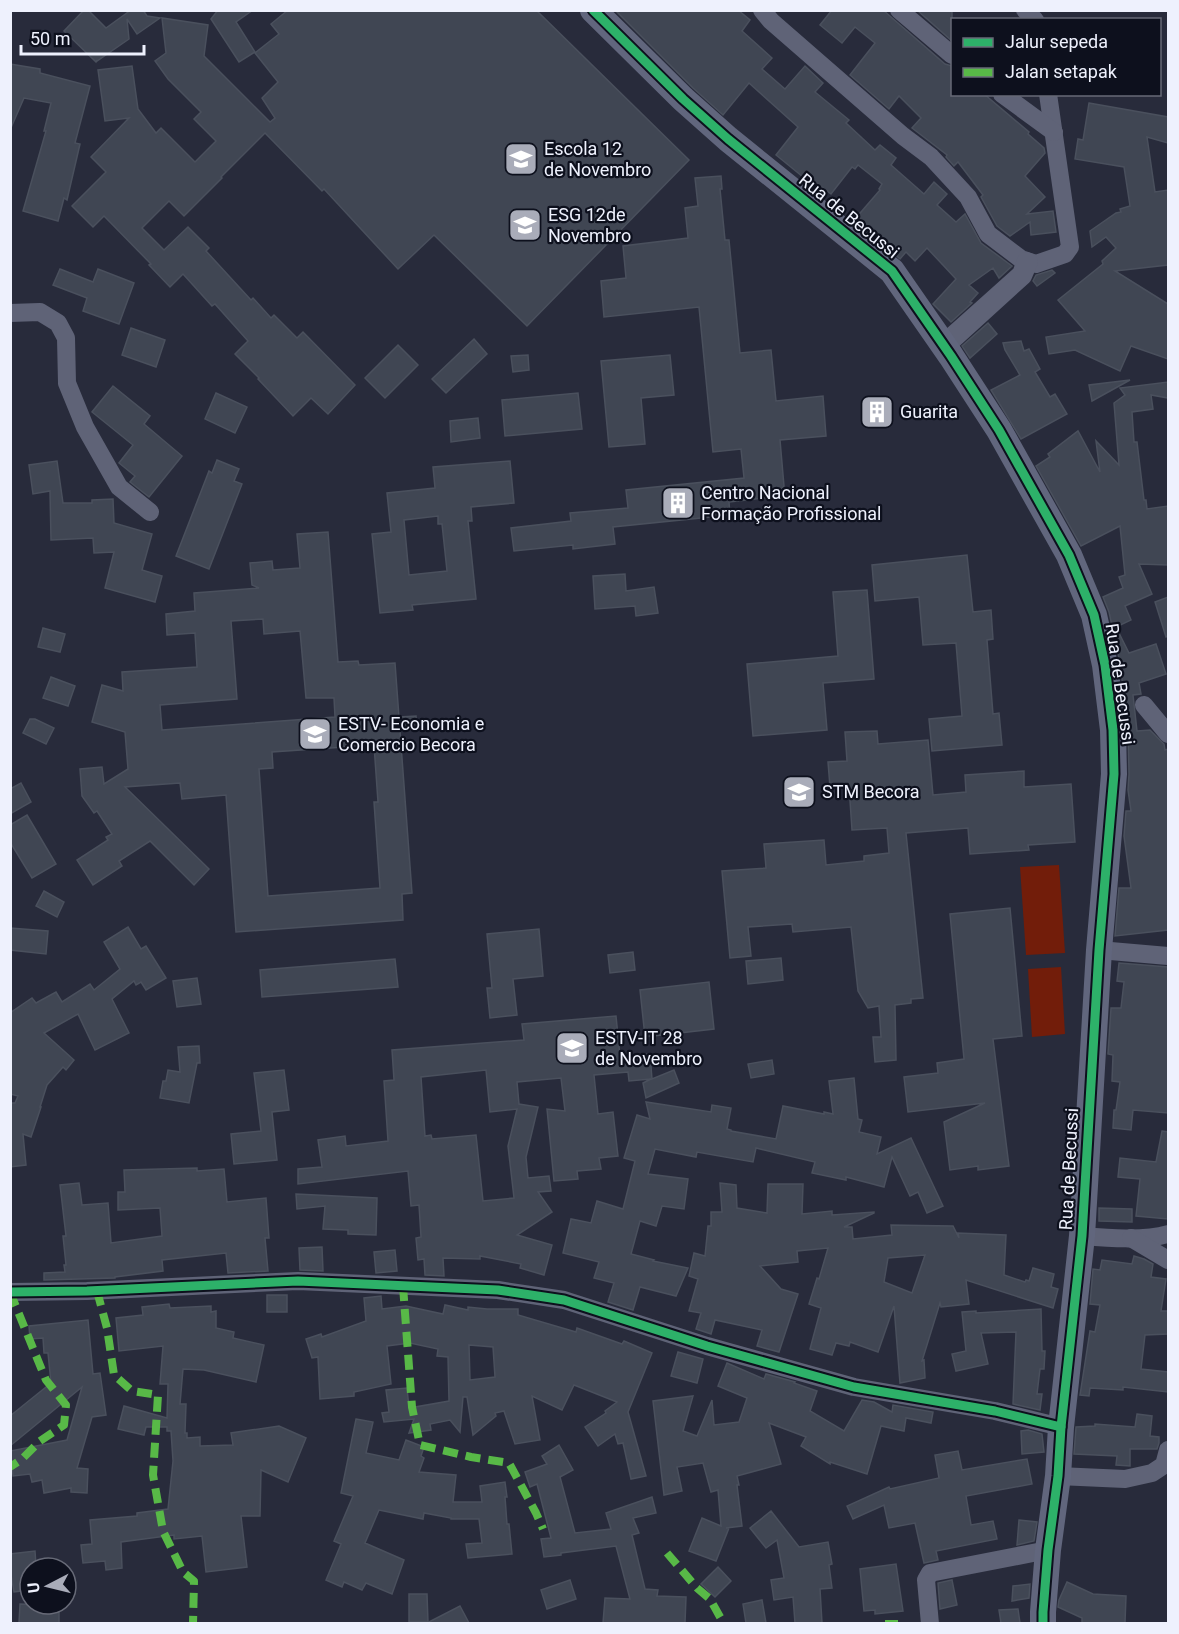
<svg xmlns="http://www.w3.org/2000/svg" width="1179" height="1634" font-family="Roboto,sans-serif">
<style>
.grass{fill:#721d0a}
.building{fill:#404653;stroke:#4a505d;stroke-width:1.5;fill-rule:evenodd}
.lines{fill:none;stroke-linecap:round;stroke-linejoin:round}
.street{stroke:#5f6377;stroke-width:18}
.secondary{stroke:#61667d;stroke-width:26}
.quiet{stroke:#58b947;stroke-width:8;stroke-dasharray:15 8;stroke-linecap:butt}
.cycleway-casing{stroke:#0d101d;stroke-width:13}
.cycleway{stroke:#2db169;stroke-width:9}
.labels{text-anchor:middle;stroke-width:4.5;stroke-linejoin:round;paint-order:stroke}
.poi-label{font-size:18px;fill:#eef1fd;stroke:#0d101d;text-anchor:start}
.street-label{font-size:18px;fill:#eef1fd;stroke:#0d101d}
</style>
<rect width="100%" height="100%" fill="#282b3b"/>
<g class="grass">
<polygon points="1059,865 1065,953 1026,955 1020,867"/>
<polygon points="1061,967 1065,1034 1032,1037 1028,969"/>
</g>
<g class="building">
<polygon points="84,10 88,10 106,28 131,10 143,10 147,16 160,18 137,34 127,19 129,39 97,61 97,60 96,62 64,31"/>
<polygon points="218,10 253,10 236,22 255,52 239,62 211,19"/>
<polygon points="288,10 536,10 689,160 527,326 434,235 398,269 324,189 322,191 265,133 221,177 222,178 184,216 169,201 142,228 164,250 188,227 209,248 206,251 251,300 253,298 271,318 274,315 297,338 303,332 355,385 328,414 311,398 293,416 258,379 259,378 235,354 248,341 215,304 212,306 183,274 170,287 149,265 151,264 104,216 93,227 72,206 106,172 91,157 129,118 105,121 98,70 132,66 138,109 156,133 161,128 195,162 216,141 194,119 201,112 168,79 155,61 166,53 162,18 208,25 204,56 270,122 275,118 262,98 278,82 255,53 279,34 271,24"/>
<polygon points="615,10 738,10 750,20 742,31 772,58 762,69 785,89 805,66 823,83 815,92 849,120 846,123 875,150 880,145 896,158 891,165 924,194 934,182 947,194 937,205 956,222 965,214 981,243 1012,266 1011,267 999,278 993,268 969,285 978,293 970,302 972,303 951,322 933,304 956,279 927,248 915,261 906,252 900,259 855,219 880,190 879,189 882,184 858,165 855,169 852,167 831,194 805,174 803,177 776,155 798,127 749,83 723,115 693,88"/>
<polygon points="832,10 883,10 945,64 952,66 952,94 984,94 1029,132 1028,134 1044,148 1045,153 1025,176 1045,197 1027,214 1053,211 1056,232 1031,235 1030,222 1010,236 997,226 981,197 983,195 958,162 954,166 946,157 947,155 912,128 921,118 899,96 889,109 850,75 875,43 855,27 842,43 820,25"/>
<polygon points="917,10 952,10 952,41"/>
<polygon points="10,64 40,69 40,73 90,86 75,143 80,144 67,200 64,198 58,221 23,211 46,131 44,131 51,103 24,98 10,130"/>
<polygon points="1089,103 1168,117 1168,143 1147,137 1155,192 1168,190 1168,265 1115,271 1168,304 1168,359 1131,346 1120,371 1075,350 1049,354 1046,337 1085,331 1058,300 1103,264 1102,261 1116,248 1106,237 1092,247 1090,231 1116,213 1121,212 1120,209 1130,206 1124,167 1075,159 1078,139 1083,140"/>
<polygon points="721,176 722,189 720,189 725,240 729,240 740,353 771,350 776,401 823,396 826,436 780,440 784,486 774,497 729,502 730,515 613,527 615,544 573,549 573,545 514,551 511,528 571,521 570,513 628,508 626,490 744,478 741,449 713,452 699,307 604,317 601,281 626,278 623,246 688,238 685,208 698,206 695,178"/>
<polygon points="60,269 93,282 98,269 134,283 119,324 83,311 87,298 53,285"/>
<polygon points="1052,270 1055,273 1037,286 1033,281 1036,275"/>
<polygon points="988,323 997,334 970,358 962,346"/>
<polygon points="131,328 165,340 156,367 122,355"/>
<polygon points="474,339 487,354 446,393 432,379"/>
<polygon points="1021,341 1024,351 1029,349 1040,369 1035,372 1050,397 1055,394 1067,414 1021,439 991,390 1020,375 1005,350 1003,343"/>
<polygon points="398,345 418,365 385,398 365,378"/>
<polygon points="528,355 529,370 513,372 511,356"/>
<polygon points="670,355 674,395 641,398 645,444 609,447 601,361"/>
<polygon points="1130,380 1092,401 1089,385"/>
<polygon points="1168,382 1168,398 1151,395 1153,409 1132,412 1134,442 1137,442 1144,500 1146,500 1147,509 1168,506 1168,565 1139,564 1152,594 1125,606 1131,620 1116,627 1129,653 1156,644 1166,674 1139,683 1141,694 1133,695 1137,731 1150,730 1164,744 1165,750 1168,749 1168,930 1115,936 1119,888 1131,888 1124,836 1126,811 1131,811 1128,790 1129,774 1128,728 1120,663 1109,612 1103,597 1123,588 1119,577 1125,575 1120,526 1081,546 1036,466 1050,457 1048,454 1078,431 1100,472 1096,441 1119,465 1114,403 1125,395 1120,388"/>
<polygon points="113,386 150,416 144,424 182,456 149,497 130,482 135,476 119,463 133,445 92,412"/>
<polygon points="216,393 247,407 235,433 205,419"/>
<polygon points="578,393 582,429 505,436 502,400"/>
<polygon points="478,418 480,438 451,442 450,421"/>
<polygon points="217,460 239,469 234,481 242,484 209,569 176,556 209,471 212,473"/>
<polygon points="57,461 63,503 92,503 92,500 113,499 114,523 152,534 142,570 162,576 155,602 105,588 114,552 94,553 93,538 51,540 50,491 33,494 29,465"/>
<path d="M510,461L514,503L471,507L472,521H468L476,599L412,605L413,610L380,613L372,534L391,532L387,493L435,488L433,467ZM438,516V524H442L447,571L409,575L404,520Z"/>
<path d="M328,532L338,662L358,661L359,665L395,663L399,717L416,716L417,729L400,731L412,893L402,894L403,920L236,932L226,795L182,799L180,783L125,787L209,869L194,885L150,841L119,861L122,866L93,885L77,860L108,840L106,837L112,834L97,811L94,813L82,796L80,769L102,767L104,784L128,769L125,732L92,722L102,685L123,691L122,672L197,667L195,633L167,635L166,614L195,611L194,593L259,588L252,585L250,563L272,561L273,570L300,568L297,534ZM263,619L264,634L300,631L306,698H334L335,717L162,730L160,705L237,699L231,621ZM374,745L378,802H374L380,888L268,896L259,769L273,768L272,752Z"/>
<polygon points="967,555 973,612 991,610 993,639 987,640 993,714 999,713 1002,745 932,751 929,719 962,716 956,643 923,645 919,597 875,601 872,565"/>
<polygon points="625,574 626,591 654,587 658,613 636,616 635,606 595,609 593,576"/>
<polygon points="867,590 874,679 823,683 827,730 753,736 747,664 838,656 833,592"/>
<polygon points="1168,597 1168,636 1166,637 1155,602"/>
<polygon points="43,628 65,634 60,652 38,647"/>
<polygon points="51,677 75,686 68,706 43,698"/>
<polygon points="30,719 35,719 54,728 46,744 23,733"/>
<polygon points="877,731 878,744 928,740 933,795 966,792 965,775 1024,771 1024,787 1071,784 1075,842 1028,845 1029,850 970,854 968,828 906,833 923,998 911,999 911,1003 895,1005 896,1060 875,1062 873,1037 881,1037 879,1006 868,1008 858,991 851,927 793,932 792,924 748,927 751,956 730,958 722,871 766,868 764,844 824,840 826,865 864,861 864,856 889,853 887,828 852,830 849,786 830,787 828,762 847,761 845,732"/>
<polygon points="21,783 31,802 10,814 10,789"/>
<polygon points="27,815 56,864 32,878 10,842 10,825"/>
<polygon points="44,891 64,902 57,917 36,906"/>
<polygon points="1010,908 1022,1036 993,1039 1009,1166 978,1170 978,1166 950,1170 944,1122 985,1103 908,1112 904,1077 938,1073 937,1063 964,1059 950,914"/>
<polygon points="128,927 141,949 146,946 166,978 146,990 141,982 136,985 134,981 112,999 129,1033 95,1050 78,1014 44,1033 74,1060 66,1070 63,1067 47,1085 40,1107 41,1107 31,1137 23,1134 26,1165 10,1167 10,1103 15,1103 18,1096 10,1094 10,1013 32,998 36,1003 56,992 62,1002 90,984 94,990 120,969 104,942"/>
<polygon points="10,928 48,931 46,954 10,950"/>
<polygon points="539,929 543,976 513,979 517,1015 490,1018 487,988 492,988 487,934"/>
<polygon points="633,952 635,970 610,973 608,955"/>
<polygon points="781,958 783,980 748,984 746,961"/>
<polygon points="395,959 398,987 262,997 260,970"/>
<polygon points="1119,963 1168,967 1168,1113 1133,1110 1131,1130 1113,1128 1114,1110 1116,1110 1120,1082 1112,1081 1113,1055 1108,1054 1111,1008 1121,1008 1124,982 1117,981"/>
<polygon points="197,978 201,1004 177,1007 173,981"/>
<polygon points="709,982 714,1029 645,1037 640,990"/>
<path d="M616,1016L620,1056L650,1054L652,1079L674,1070L679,1083L646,1098L643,1083L651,1079L629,1081L628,1072L594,1075L598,1114L613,1112L618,1156L599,1158L601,1169L577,1171L578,1179L554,1181L547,1109L565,1111L561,1078L517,1082L519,1104L538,1107L526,1157L528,1178L549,1176L551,1191L538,1192L552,1212L517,1235L552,1245L544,1275L520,1268L521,1264L480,1256V1259L443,1258L444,1276L425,1275L424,1259L418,1260L416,1238L421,1237L419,1205L411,1206L408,1171L298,1184V1169L322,1167L318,1140L345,1136L346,1146L388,1141L384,1081L394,1080L392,1050L524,1040L522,1024ZM486,1070L490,1112L517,1109L508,1146L514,1198L483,1201L476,1135L432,1139L431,1135L425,1136L421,1077Z"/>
<polygon points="199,1046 200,1063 197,1063 189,1103 160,1098 163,1081 166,1081 168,1070 180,1072 178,1047"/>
<polygon points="772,1060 774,1074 751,1078 748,1064"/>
<polygon points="284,1070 289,1110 272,1112 277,1160 234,1164 231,1134 261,1131 254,1073"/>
<polygon points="854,1078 858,1119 862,1120 859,1132 881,1137 877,1154 911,1138 943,1206 927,1213 918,1192 910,1196 892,1157 884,1187 846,1177 846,1180 812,1173 815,1162 756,1148 753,1162 697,1152 696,1157 655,1149 648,1174 688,1179 684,1209 662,1206 656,1226 640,1221 631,1254 654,1260 653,1261 688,1268 676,1296 640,1287 633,1310 608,1302 614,1283 594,1278 599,1262 563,1253 571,1219 591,1223 597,1201 623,1209 635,1161 624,1158 637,1115 650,1119 646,1102 711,1112 712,1105 731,1108 727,1129 731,1130 731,1131 776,1139 783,1106 824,1114 824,1112 833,1114 829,1081"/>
<polygon points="1162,1131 1168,1132 1168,1219 1136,1216 1140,1179 1118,1177 1120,1158 1156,1162"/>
<polygon points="197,1168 197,1171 224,1169 227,1202 266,1198 269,1238 265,1238 268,1271 228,1273 226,1253 162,1260 163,1271 115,1277 115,1278 44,1280 44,1273 65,1272 64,1265 66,1265 63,1236 66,1236 60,1185 79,1183 82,1205 108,1203 111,1243 162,1236 160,1208 118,1210 118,1192 125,1192 124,1170"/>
<path d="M720,1183L736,1185L737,1208L767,1213L768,1184H803L802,1214L832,1211V1215L874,1212V1213L844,1227H852L853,1239L892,1235L891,1225L953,1226L959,1238L958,1233L1006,1235L1004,1275L1025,1282L1026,1280L1029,1281L1033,1268L1054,1274L1051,1287L1058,1289L1053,1308L966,1280L969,1304L941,1307L940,1303L922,1361L924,1360L925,1378L900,1383L894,1306L878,1352L850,1342L849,1346L836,1343L832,1355L810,1349L821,1308L809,1304L817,1278L819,1279L828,1248L797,1251L798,1262L760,1266L781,1289L798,1294L779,1352L757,1346L762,1330L715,1320L711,1334L696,1329L701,1313L689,1311L698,1279L689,1276L694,1253L705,1256L708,1226H711V1212H722ZM925,1255L912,1293L884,1282L888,1258Z"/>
<polygon points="296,1194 377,1198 376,1235 348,1234 348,1230 323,1229 325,1206 297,1209"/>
<polygon points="1099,1208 1132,1209 1132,1222 1099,1221"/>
<polygon points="322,1247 323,1271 300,1270 299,1248"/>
<polygon points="395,1250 397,1271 376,1273 374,1252"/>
<polygon points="1134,1256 1144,1259 1153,1264 1151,1277 1166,1279 1161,1311 1168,1311 1168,1334 1145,1335 1141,1369 1168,1372 1168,1392 1123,1387 1123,1390 1090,1388 1089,1396 1080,1395 1090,1331 1095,1332 1100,1305 1090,1304 1093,1269 1100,1270 1102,1260 1132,1264"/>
<rect x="267" y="1295" width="20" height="17"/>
<path d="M381,1296L382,1309L406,1306L443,1314L445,1305L468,1310V1307L487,1309H518V1315L576,1332L577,1328L622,1344L624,1341L652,1353L628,1412L646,1476L631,1479L623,1443L618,1444L615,1434L598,1446L585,1427L606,1413L605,1411L617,1402L574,1385L562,1410L532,1396L540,1440L515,1444L504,1411L495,1413L496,1416L473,1435L467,1397H463L460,1432L450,1420L430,1424L431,1430L409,1433L414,1419L384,1422L382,1413L389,1412L386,1390L407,1388L409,1408L449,1401L448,1357L437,1356L438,1349L410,1343L387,1346L391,1384L354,1392V1396L320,1399L318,1357L312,1358L306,1339L321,1334L322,1337L366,1321L364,1298ZM469,1345L493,1347L495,1377L470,1380Z"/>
<polygon points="169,1304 170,1308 211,1306 211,1312 216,1311 216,1328 234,1332 233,1338 264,1345 256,1382 204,1370 183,1369 180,1404 186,1404 185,1433 187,1433 187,1438 200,1437 200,1446 233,1445 231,1433 279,1426 306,1438 288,1482 261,1470 260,1516 241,1516 247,1567 206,1572 202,1536 174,1539 174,1535 121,1542 122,1568 106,1570 105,1561 83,1563 81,1545 92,1544 90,1520 137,1516 137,1513 168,1509 173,1461 171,1431 167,1431 167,1427 146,1427 144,1435 118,1429 124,1406 167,1418 168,1384 160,1384 163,1346 119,1351 116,1318 143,1315 142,1307"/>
<polygon points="1041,1309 1042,1351 1045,1351 1044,1369 1040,1369 1037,1394 1042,1394 1040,1410 1013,1404 1016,1332 981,1333 988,1364 956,1371 952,1354 966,1351 962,1312 976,1311 976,1313"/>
<polygon points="88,1320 93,1374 100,1373 106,1415 92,1417 77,1468 88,1469 87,1493 71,1492 71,1488 44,1493 42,1480 32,1482 30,1474 13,1476 10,1451 67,1440 82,1387 10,1446 10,1416 51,1383 48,1353 44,1353 43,1338 30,1339 29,1326"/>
<polygon points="678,1352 703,1359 697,1383 671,1376"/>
<polygon points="727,1363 764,1379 766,1374 795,1382 794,1383 817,1391 810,1411 844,1431 862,1400 874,1402 892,1412 893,1405 933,1412 931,1423 906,1418 904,1431 881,1426 867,1474 830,1462 830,1464 801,1446 806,1437 769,1423 781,1464 737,1476 739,1485 737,1485 742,1526 726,1528 729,1528 716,1561 689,1551 702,1518 721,1526 718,1490 711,1492 703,1463 677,1467 682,1491 664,1495 653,1401 693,1396 683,1431 697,1436 712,1400 714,1425 739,1422 747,1398 718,1386"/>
<polygon points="1137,1414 1152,1416 1150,1436 1159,1437 1159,1443 1157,1449 1130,1449 1130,1466 1116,1465 1117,1456 1074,1454 1076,1427 1095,1426 1095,1424 1135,1427"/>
<polygon points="356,1419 373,1422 366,1453 399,1460 406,1440 424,1447 421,1456 424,1458 419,1472 456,1475 453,1502 482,1502 480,1486 505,1482 507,1497 505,1497 507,1524 509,1524 512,1554 468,1558 466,1544 482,1543 479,1519 451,1519 451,1518 424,1513 423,1519 379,1510 365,1543 404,1560 392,1594 366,1583 362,1590 344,1582 342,1587 326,1580 341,1544 334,1541 353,1496 341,1493"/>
<polygon points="1028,1430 1042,1434 1044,1452 1022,1454 1021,1431"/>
<polygon points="559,1445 573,1470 560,1477 575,1533 611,1529 606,1513 652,1497 656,1513 633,1518 639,1533 632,1535 645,1589 658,1590 657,1596 686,1597 685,1623 603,1623 605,1598 630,1599 616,1546 561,1553 561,1555 544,1557 541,1539 551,1538 537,1484 530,1487 525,1472 547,1464 542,1456"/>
<polygon points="958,1451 962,1470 1027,1459 1032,1484 966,1496 971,1525 993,1521 997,1539 936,1551 938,1560 924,1563 915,1523 889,1528 884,1505 853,1519 847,1506 889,1487 890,1489 939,1478 935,1455"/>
<polygon points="771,1511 799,1547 828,1542 832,1564 829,1565 832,1588 820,1589 822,1623 795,1623 793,1597 774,1600 771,1580 784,1578 777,1540 766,1548 750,1528"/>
<polygon points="1019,1520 1037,1522 1034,1541 1017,1545"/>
<polygon points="35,1551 36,1566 30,1567 30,1590 14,1592 10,1569 10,1554"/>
<polygon points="896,1564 903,1611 875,1614 875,1610 864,1611 860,1569"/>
<polygon points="718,1567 731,1581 715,1597 701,1584"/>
<polygon points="570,1580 576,1599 547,1609 541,1590"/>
<polygon points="952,1580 957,1605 940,1609 938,1583"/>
<polygon points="1067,1582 1093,1594 1126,1596 1125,1623 1082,1623 1082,1618 1058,1607 1059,1600"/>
<polygon points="1030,1584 1029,1598 1012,1601 1013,1586"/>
<polygon points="409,1594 427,1594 428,1622 409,1622"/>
<polygon points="762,1600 766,1623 746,1623 743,1604"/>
<polygon points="20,1604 44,1605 44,1610 59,1611 59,1623 19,1623"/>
<polygon points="460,1606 469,1623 427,1623"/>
<polygon points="1018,1609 1020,1623 1001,1623 999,1610"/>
</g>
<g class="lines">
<g class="street">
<polyline points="762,10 771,21 903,136 931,157 968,197 988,234 1021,259 1036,264 1065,254 1070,247 1048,94"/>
<polyline points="899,10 952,55"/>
<polyline points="1025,10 1035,20"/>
<polyline points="1002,94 1054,132"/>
<polyline points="1026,261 1021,274 944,343 946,346 1023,276 1029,262"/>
<polyline points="10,313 40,312 58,323 66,338 67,383 85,427 119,487 150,512"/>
<polyline points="1144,705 1168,734"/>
<polyline points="1099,950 1168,956"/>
<path d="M1082,1236C1107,1238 1145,1241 1168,1234"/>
<polyline points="1131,1238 1168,1260"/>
<polyline points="10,1292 87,1291 298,1281 498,1290 564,1300 707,1346 854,1387 995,1411 1061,1427"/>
<polyline points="1058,1476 1125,1479 1152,1473 1164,1465 1168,1450"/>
<polyline points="930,1624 926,1580 930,1573 1048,1550"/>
</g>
<polyline class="secondary" points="593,10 683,99 728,139 892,271 951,356 999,430 1069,555 1094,615 1105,665 1113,730 1114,774 1099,950 1082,1236 1061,1427 1058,1476 1048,1550 1043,1612 1043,1624"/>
<g class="quiet">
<polyline points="403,1286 412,1407 420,1445 471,1457 509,1463 536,1513 543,1529"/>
<polyline points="97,1291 107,1328 114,1375 132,1391 158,1395 153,1475 163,1531 183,1572 194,1581 193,1624"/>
<polyline points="10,1292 46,1380 66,1405 64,1425 40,1441 22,1459 10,1467"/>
<polyline points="667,1553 697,1588 710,1599 724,1624"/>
<polyline points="885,1624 898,1624"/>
</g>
<g class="cycleway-casing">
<g id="cycleway">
<polyline points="593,10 683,99 728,139 892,271 951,356 999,430 1069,555 1094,615 1105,665 1113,730 1114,774 1099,950 1082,1236 1061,1427 1058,1476 1048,1550 1043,1612 1043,1624"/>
<polyline points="10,1292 87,1291 298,1281 498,1290 564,1300 707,1346 854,1387 995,1411 1061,1427"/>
</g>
</g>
<use href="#cycleway" class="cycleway"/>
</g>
<defs>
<g id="school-square" transform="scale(1.725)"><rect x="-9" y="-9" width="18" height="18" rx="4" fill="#a9acb9" stroke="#0d101d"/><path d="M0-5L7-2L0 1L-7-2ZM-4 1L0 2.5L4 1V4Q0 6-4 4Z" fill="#fff"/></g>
<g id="building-square" transform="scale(1.725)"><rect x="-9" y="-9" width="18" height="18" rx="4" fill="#a9acb9" stroke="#0d101d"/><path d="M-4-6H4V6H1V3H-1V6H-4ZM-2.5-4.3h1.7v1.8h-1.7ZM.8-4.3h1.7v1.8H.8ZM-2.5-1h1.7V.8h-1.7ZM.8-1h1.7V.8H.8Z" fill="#fff"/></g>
</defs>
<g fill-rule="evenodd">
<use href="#school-square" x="521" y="159"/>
<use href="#school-square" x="525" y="225"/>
<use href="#building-square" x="877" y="412"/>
<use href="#building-square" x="678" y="503"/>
<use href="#school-square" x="315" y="734"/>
<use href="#school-square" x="799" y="792"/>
<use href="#school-square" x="572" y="1048"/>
</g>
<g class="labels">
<g class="poi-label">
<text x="544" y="155">Escola 12<tspan x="544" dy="21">de Novembro</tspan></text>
<text x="548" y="221">ESG 12de<tspan x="548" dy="21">Novembro</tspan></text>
<text x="900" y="418">Guarita</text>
<text x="701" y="499">Centro Nacional<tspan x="701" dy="21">Formação Profissional</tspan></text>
<text x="338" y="730">ESTV- Economia e<tspan x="338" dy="21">Comercio Becora</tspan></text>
<text x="822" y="798">STM Becora</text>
<text x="595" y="1044">ESTV-IT 28<tspan x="595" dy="21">de Novembro</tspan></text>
</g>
<g class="street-label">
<text transform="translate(849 216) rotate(39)" y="6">Rua de Becussi</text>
<text transform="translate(1120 684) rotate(82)" y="6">Rua de Becussi</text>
<text transform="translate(1069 1169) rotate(-87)" y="6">Rua de Becussi</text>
</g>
</g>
<rect width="1179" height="1634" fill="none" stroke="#eef1fd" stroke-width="24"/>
<rect x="951" y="18" width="210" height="78" fill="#0d101d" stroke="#676a77" stroke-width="1.5"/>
<rect x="963" y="38" width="30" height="9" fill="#2db169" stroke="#676a77" stroke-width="1.5"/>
<text x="1005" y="48" font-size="18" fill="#eef1fd">Jalur sepeda</text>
<rect x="963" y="68" width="30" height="9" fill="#58b947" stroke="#676a77" stroke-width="1.5"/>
<text x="1005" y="78" font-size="18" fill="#eef1fd">Jalan setapak</text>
<g transform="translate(48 1586) rotate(263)"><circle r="28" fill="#0d101d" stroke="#676a77" stroke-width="1.5"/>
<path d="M0-4.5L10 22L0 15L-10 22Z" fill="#a9acb9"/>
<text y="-9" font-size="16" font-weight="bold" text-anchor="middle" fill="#eef1fd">U</text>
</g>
<path d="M21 45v9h123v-9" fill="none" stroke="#eef1fd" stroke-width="3"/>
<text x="30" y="45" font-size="18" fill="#eef1fd" stroke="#0d101d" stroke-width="4.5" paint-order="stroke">50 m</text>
</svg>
